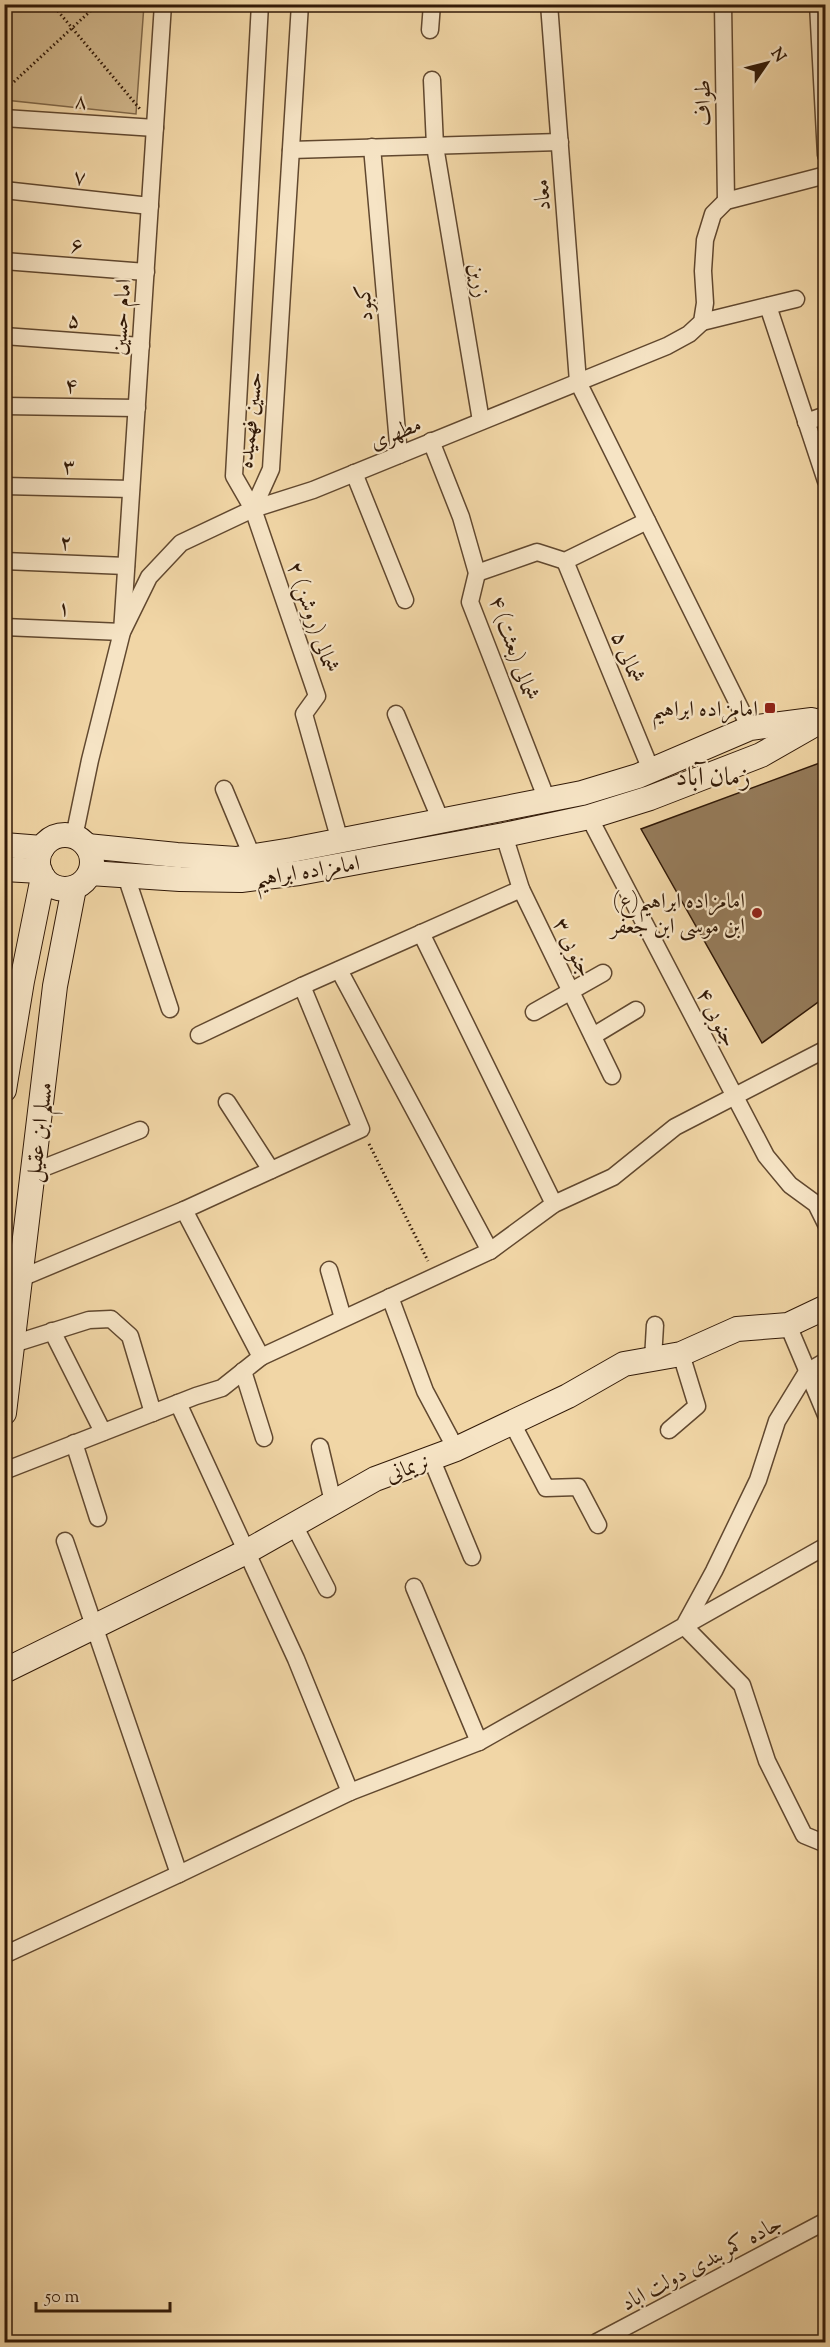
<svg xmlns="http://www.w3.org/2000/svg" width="830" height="2347" font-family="'Sorts Mill Goudy',Amiri,serif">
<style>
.green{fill:#d0b68b;stroke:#806849;stroke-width:1.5}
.building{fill:#957b5a;stroke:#311907;stroke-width:1.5}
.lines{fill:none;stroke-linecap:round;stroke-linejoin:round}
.street-casing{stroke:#61482f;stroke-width:19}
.secondary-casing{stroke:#311907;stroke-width:26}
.path{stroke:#311907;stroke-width:3;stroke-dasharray:1.5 3;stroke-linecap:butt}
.street{stroke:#f6e4c5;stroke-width:16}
.secondary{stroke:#f6e4c5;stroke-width:24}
.poi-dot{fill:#8f2418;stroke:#f6e4c5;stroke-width:2}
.labels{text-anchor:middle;stroke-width:4.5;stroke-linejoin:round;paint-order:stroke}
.street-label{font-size:22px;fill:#311907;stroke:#f6e4c5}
.poi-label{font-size:22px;fill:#311907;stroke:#f6e4c5;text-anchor:end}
.quarter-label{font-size:26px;fill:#311907;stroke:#f6e4c5}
</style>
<rect width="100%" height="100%" fill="#f1d6a6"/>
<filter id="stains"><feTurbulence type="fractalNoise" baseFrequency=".00333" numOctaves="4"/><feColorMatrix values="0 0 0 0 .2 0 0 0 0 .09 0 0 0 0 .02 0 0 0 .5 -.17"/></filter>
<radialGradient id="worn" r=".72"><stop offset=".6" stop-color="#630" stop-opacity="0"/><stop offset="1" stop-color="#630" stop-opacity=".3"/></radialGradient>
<polygon class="green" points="5,4 144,5 136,114 5,100"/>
<polygon class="building" points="825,761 825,997 762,1043 641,829"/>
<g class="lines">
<g class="street-casing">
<g id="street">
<polyline points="260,4 234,476 253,509 317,696 304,714 340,841"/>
<polyline points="549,4 578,382 750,728"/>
<polyline points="723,4 726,201"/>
<polyline points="818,4 826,155"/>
<polyline points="430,30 432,4"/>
<polyline points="432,80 435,146 481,421"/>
<polyline points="4,118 155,128"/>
<polyline points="372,147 399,455"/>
<polyline points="291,150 560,142"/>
<polyline points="4,190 150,206"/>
<polyline points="4,261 146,272"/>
<polyline points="768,306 826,481"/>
<polyline points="702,322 796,299"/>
<polyline points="4,336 141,346"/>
<polyline points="4,406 137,408"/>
<polyline points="806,422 826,415"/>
<polyline points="431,441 461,517 477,573 470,602 547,800"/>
<polyline points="354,473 405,600"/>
<polyline points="4,486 131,489"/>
<polyline points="253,509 271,469 300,4"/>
<polyline points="4,561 126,566"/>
<polyline points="565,561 651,770"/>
<polyline points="477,573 537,552 565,561 647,521"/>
<polyline points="4,627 122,632 163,4"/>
<polyline points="396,714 441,821"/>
<polyline points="224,789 252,856"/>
<polyline points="589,817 766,1156 790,1185 816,1204 826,1224"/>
<polyline points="504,835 521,889 612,1076"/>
<polyline points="74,837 90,760 122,632 149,577 181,543 253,509 313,490 667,346 689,334 702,322 705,303 703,271 705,240 713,214 726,201 826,175"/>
<polyline points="126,876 170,1009"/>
<polyline points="421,933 554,1204"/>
<polyline points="339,970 490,1251"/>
<polyline points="534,1012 603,973"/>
<polyline points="199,1035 302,986 521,889"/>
<polyline points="593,1036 636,1010"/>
<polyline points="227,1102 271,1170"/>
<polyline points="33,1172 140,1130"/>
<polyline points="329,1270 343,1318"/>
<polyline points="21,1278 184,1210 361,1129 302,986"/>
<polyline points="390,1297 425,1391 456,1449"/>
<polyline points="788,1325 826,1415"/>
<polyline points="52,1331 103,1432"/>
<polyline points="13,1344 89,1320 111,1319 130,1336 153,1413"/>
<polyline points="261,1357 490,1251 554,1204 613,1177 675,1127 826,1049"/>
<polyline points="653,1359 655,1325"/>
<polyline points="243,1371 264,1438"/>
<polyline points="178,1403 296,1659 350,1792"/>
<polyline points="512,1423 546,1488 578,1487 598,1525"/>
<polyline points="669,1430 697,1406 681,1354"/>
<polyline points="74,1443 98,1518"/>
<polyline points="320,1447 333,1502"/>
<polyline points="431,1458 472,1557"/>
<polyline points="4,1471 196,1396 222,1388 261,1357 184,1210"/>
<polyline points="294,1525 327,1589"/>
<polyline points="65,1541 179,1874"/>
<polyline points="826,1546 684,1626 742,1685 767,1761 804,1835 826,1844"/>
<polyline points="414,1587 479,1742"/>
<polyline points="4,1955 179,1874 350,1792 479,1742 684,1626 714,1571 758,1480 777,1421 807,1372 826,1361"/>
<polyline points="597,2342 826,2221"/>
</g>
</g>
<g class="secondary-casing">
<g id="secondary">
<circle cx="65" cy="862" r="27"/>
<polyline points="4,845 42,848"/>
<polyline points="87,846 177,855 236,859 292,850 582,793 638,776 750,728 812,720"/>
<polyline points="4,869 40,871"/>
<polyline points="90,873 180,879 241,880 299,873 504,835 589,817 650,798 761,755 824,719"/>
<polyline points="4,1090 22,981 43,877"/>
<polyline points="4,1413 55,986 74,888"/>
<polyline points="4,1671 246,1552 375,1479 456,1449 568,1396 624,1364 681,1354 737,1329 788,1325 826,1307"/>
</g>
</g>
<g class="path">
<polyline points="52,4 140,109"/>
<polyline points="4,91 98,4"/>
<polyline points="369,1144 428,1261"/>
</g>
<use href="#street" class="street"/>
<use href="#secondary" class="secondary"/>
</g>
<g class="poi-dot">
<rect x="764" y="702" width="12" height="12" rx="3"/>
<circle cx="757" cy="913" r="6"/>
</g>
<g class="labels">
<g class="street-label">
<text transform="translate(81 100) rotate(4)" y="8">۸</text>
<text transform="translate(702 103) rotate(-91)" y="8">طواف</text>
<text transform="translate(80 176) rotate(6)" y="8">۷</text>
<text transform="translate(541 195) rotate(-94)" y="8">معاد</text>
<text transform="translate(77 244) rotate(4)" y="8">۶</text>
<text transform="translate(480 280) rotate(80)" y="8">زرین</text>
<text transform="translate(363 303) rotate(-95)" y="8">کبود</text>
<text transform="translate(120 317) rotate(-86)" y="8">امام حسین</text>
<text transform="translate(74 319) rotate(4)" y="8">۵</text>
<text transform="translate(71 384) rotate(1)" y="8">۴</text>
<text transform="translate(249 420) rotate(-84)" y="8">حسین فهمیده</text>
<text transform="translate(395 432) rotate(-22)" y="8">مطهری</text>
<text transform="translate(69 465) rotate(1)" y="8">۳</text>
<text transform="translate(66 541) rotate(2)" y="8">۲</text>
<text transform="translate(64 607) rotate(2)" y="8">۱</text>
<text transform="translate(314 617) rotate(71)" y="8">۲ شمالی (روشن)</text>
<text transform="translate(515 648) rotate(71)" y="8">۴ شمالی (بعثت)</text>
<text transform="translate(629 657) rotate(68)" y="8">۵ شمالی</text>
<text transform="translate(307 870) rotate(-9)" y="8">امامزاده ابراهیم</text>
<text transform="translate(574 947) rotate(64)" y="8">۳ جنوبی</text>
<text transform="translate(718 1017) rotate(63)" y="8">۴ جنوبی</text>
<text transform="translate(38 1132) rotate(-83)" y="8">مسلم ابن عقیل</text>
<text transform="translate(407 1467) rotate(-20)" y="8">نریمانی</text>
<text transform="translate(701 2262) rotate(-28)" y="8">جاده کمربندی دولت اباد</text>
</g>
<g class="poi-label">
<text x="758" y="716">امامزاده ابراهیم</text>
<text x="745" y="908">(ع)امامزاده ابراهیم<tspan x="745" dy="25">ابن موسی ابن جعفر</tspan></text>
</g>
<g class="quarter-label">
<text x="713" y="785">زمان آباد</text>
</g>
</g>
<rect width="830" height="2347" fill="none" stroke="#f1d6a6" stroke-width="24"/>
<rect x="6" y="6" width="818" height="2335" fill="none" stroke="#311907" stroke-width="3"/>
<rect x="12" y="12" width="806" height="2323" fill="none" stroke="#311907" stroke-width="1.5"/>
<g transform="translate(767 63) rotate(55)" stroke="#f6e4c5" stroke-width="4.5" paint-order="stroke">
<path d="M0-4.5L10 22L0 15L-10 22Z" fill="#311907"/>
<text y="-9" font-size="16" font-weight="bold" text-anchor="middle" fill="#311907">N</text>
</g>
<path d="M36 2302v9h134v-9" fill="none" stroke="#311907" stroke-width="3"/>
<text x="45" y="2302" font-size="18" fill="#311907" stroke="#f6e4c5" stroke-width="4.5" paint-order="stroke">50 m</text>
<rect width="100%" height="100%" filter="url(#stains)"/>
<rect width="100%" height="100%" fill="url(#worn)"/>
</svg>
